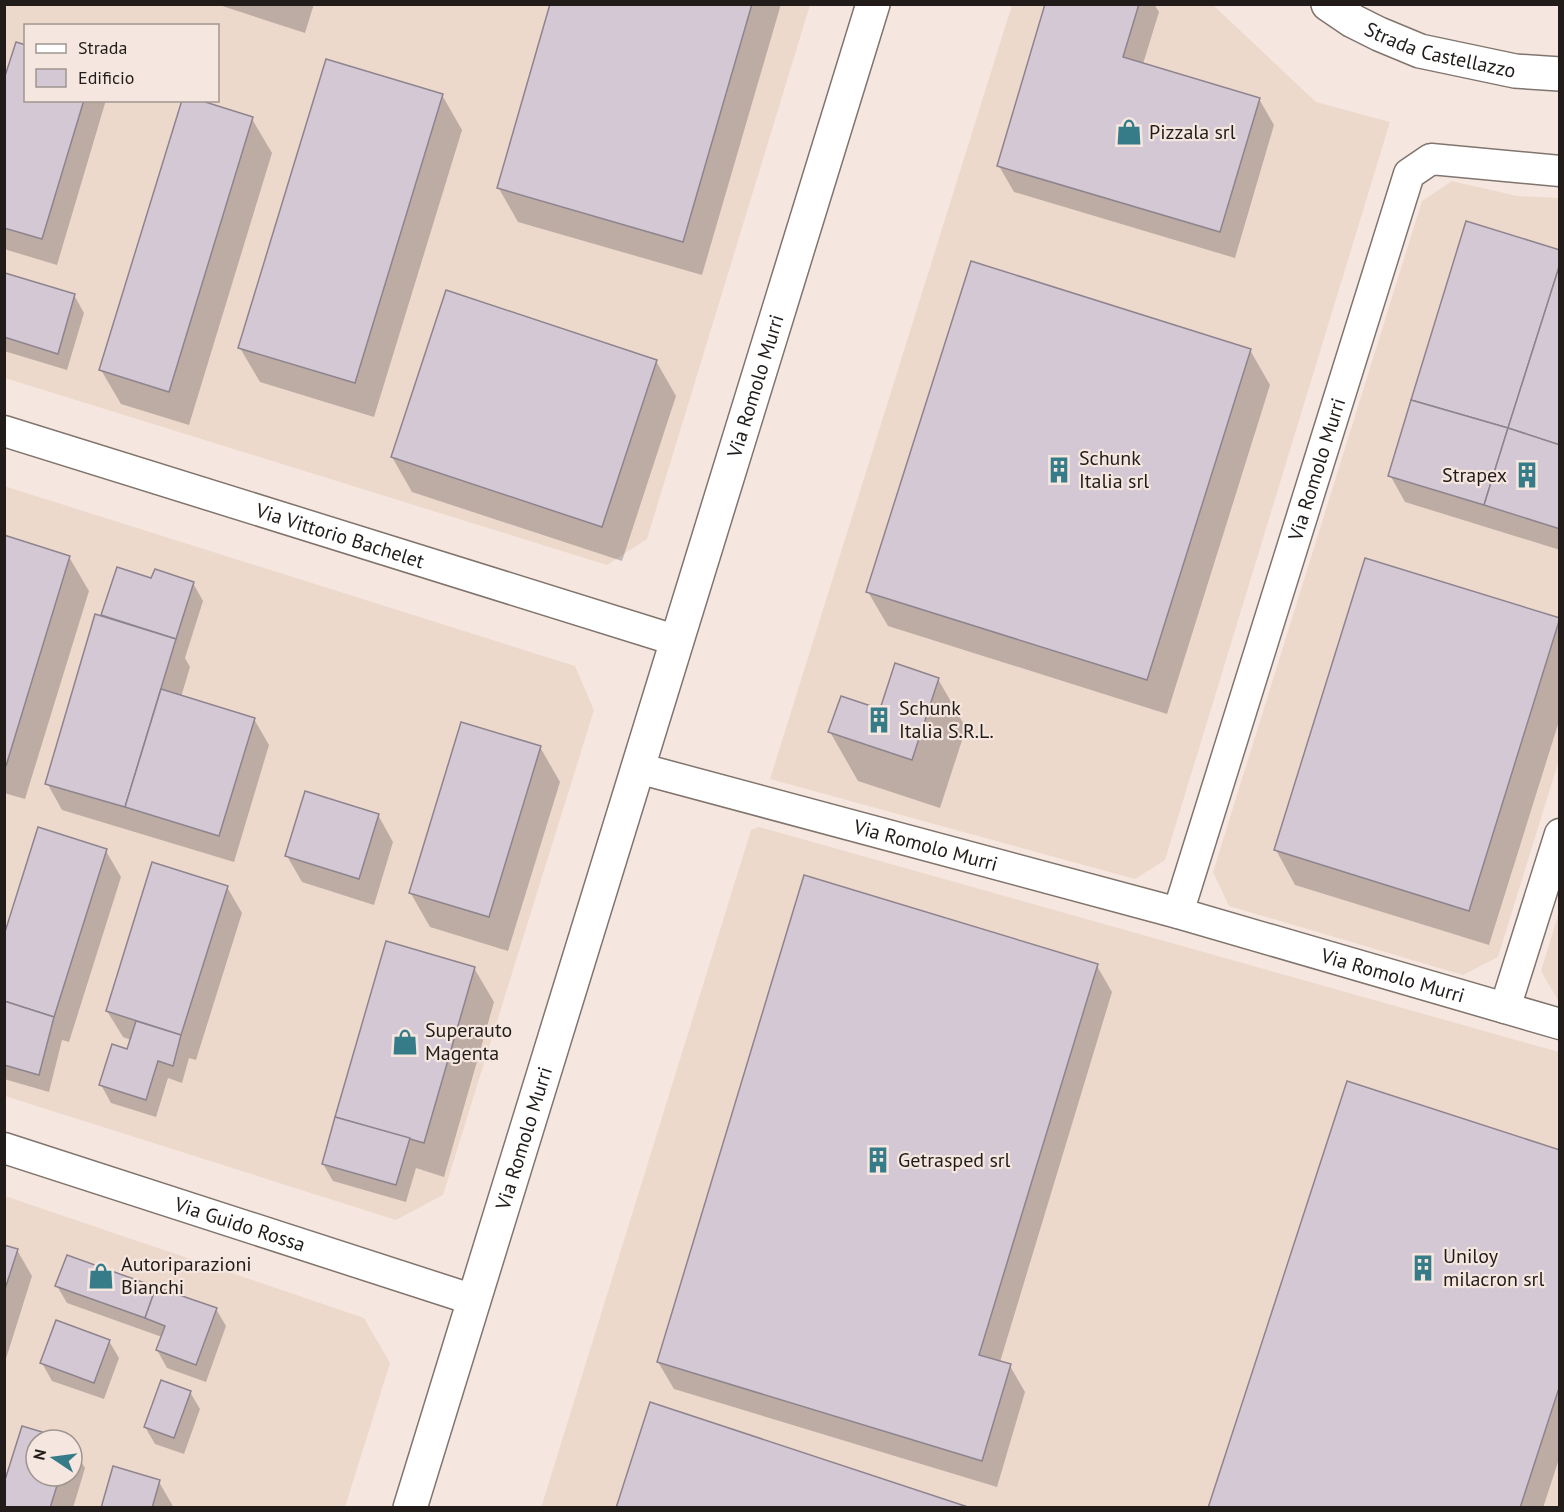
<svg xmlns="http://www.w3.org/2000/svg" width="1564" height="1512" font-family="'PT Sans',sans-serif">
<style>
.built{fill:#edd8cc;fill-rule:evenodd}
.shadow{fill:#0003;fill-rule:evenodd}
.building{fill:#d3c8d3;stroke:#8e848e;stroke-width:1.5}
.lines{fill:none;stroke-linecap:round;stroke-linejoin:round}
.minor-casing{stroke:#81746d;stroke-width:33}
.tertiary-casing{stroke:#81746d;stroke-width:36}
.minor{stroke:#fff;stroke-width:30}
.tertiary{stroke:#fff;stroke-width:33}
.labels{text-anchor:middle;stroke-width:4.5;stroke-linejoin:round;paint-order:stroke}
.street-label{font-size:20px;fill:#211c19;stroke:#f5e7df}
.poi-label{font-size:20px;fill:#211c19;stroke:#f5e7df;text-anchor:start}
</style>
<rect width="100%" height="100%" fill="#f5e7df"/>
<g class="built">
<path d="M4,5H810L647,539L607,565L5,378ZM26,26H218V100H26Z"/>
<polygon points="1012,5 1213,5 1316,102 1390,122 1165,860 1135,879 770,779"/>
<polygon points="1452,181 1517,196 1559,198 1559,760 1498,957 1463,975 1229,906 1213,872 1422,201"/>
<polygon points="4,486 575,666 594,710 443,1195 396,1220 5,1096"/>
<polygon points="759,827 1559,1052 1559,1507 541,1508 751,830"/>
<polygon points="1559,912 1560,1002 1559,1002 1541,971"/>
<path d="M5,1196L364,1318L390,1363L345,1507L5,1508ZM36,1440H72V1476H36Z"/>
</g>
<g class="shadow">
<polygon points="216,4 314,4 305,33"/>
<polygon points="552,4 781,4 702,275 518,222 498,187"/>
<polygon points="1047,4 1154,4 1159,12 1143,64 1259,99 1274,125 1235,258 1014,192 999,166"/>
<polygon points="4,85 26,100 106,100 57,265 4,249"/>
<polygon points="442,95 462,130 374,417 260,382 240,348"/>
<polygon points="252,119 272,153 189,425 121,404 101,370"/>
<polygon points="1560,252 1560,550 1405,502 1390,475"/>
<polygon points="6,275 74,295 84,313 67,370 4,351 4,281"/>
<polygon points="1250,350 1270,385 1167,714 888,626 868,592"/>
<polygon points="656,361 676,396 622,561 412,492 392,457"/>
<polygon points="4,537 69,557 89,591 25,799 4,793"/>
<polygon points="1366,560 1560,620 1560,718 1489,945 1295,885 1276,850"/>
<polygon points="193,583 203,601 185,658 190,667 181,697 254,719 269,745 234,862 62,810 47,783 105,619 103,615"/>
<polygon points="938,679 966,728 940,808 858,781 830,732 881,711"/>
<polygon points="540,747 560,782 508,951 430,927 410,892"/>
<polygon points="378,815 393,842 374,905 302,882 287,856"/>
<polygon points="106,851 121,877 69,1042 62,1040 49,1092 4,1079 4,940"/>
<polygon points="227,887 242,913 196,1060 189,1058 182,1083 168,1078 156,1117 111,1103 101,1085 128,1051 131,1040 123,1037 107,1011"/>
<polygon points="1097,966 1112,992 1000,1362 1010,1366 1025,1392 997,1487 674,1389 658,1362"/>
<path d="M474,968L494,1002L444,1177L416,1168L406,1202L333,1181L323,1164ZM404,1135L417,1140H410Z"/>
<polygon points="1560,1152 1560,1456 1543,1508 1209,1508"/>
<polygon points="4,1246 17,1250 32,1276 4,1365"/>
<polygon points="57,1286 216,1309 226,1326 206,1382 167,1368 157,1350 162,1337 67,1303"/>
<polygon points="109,1341 119,1358 104,1399 52,1381 42,1363"/>
<polygon points="190,1392 200,1409 184,1454 155,1444 145,1427"/>
<polygon points="23,1428 64,1440 36,1440 36,1476 72,1476 72,1446 85,1468 73,1508 4,1508"/>
<polygon points="159,1482 174,1508 102,1508"/>
</g>
<g class="building">
<polygon points="550,4 752,4 683,242 497,188"/>
<polygon points="1045,4 1139,4 1123,57 1260,98 1220,232 997,166"/>
<polygon points="16,42 26,45 26,100 84,100 42,239 4,228 4,79"/>
<polygon points="326,59 443,94 355,383 238,348"/>
<polygon points="182,100 199,100 253,117 169,392 99,370"/>
<polygon points="1466,221 1560,250 1560,264 1508,428 1411,400"/>
<polygon points="971,261 1251,349 1147,680 866,592"/>
<polygon points="1560,264 1560,445 1508,428"/>
<polygon points="5,273 75,294 58,354 4,337"/>
<polygon points="446,290 657,360 602,527 391,457"/>
<polygon points="1411,400 1508,428 1484,505 1388,476"/>
<polygon points="1508,428 1560,445 1560,529 1484,505"/>
<polygon points="4,535 70,556 6,766 4,765"/>
<polygon points="1365,558 1560,618 1469,911 1274,850"/>
<polygon points="117,567 151,578 155,569 194,582 176,639 101,615"/>
<polygon points="95,614 176,639 125,807 45,784"/>
<polygon points="895,663 939,678 912,760 828,732 841,696 880,709"/>
<polygon points="161,689 255,718 219,836 125,807"/>
<polygon points="461,722 541,746 489,917 409,893"/>
<polygon points="305,791 379,814 359,879 285,856"/>
<polygon points="38,827 107,849 54,1017 4,1001 4,935"/>
<polygon points="152,862 228,886 181,1035 106,1011"/>
<polygon points="804,875 1098,964 979,1355 1011,1364 982,1461 657,1362"/>
<polygon points="386,941 475,967 424,1143 335,1117"/>
<polygon points="4,1001 54,1017 39,1075 4,1065"/>
<polygon points="136,1021 181,1035 173,1066 158,1061 146,1100 99,1085 112,1044 127,1049"/>
<polygon points="1347,1081 1560,1150 1560,1385 1520,1508 1208,1508"/>
<polygon points="335,1117 410,1138 396,1185 322,1164"/>
<polygon points="4,1245 18,1249 4,1292"/>
<polygon points="67,1255 156,1287 145,1318 55,1286"/>
<polygon points="156,1287 217,1308 196,1365 156,1350 165,1326 145,1318"/>
<polygon points="56,1320 110,1340 94,1383 40,1363"/>
<polygon points="161,1380 191,1391 174,1438 144,1427"/>
<polygon points="650,1402 971,1508 616,1508"/>
<polygon points="22,1426 69,1440 36,1440 36,1476 60,1476 50,1508 4,1508 4,1483"/>
<polygon points="113,1466 160,1480 152,1508 101,1508"/>
</g>
<g class="lines">
<g class="minor-casing">
<g id="minor">
<path id="s1" d="M4,431L678,641"/>
<path id="s2" d="M638,768L1178,913L1560,1024"/>
<path id="s3" d="M1178,913L1409,174L1431,159L1560,171"/>
<polyline points="1505,1008 1560,834"/>
<path id="s4" d="M4,1148L474,1300"/>
</g>
</g>
<g class="tertiary-casing">
<g id="tertiary">
<path id="s5" d="M1328,4L1353,21L1379,34L1420,51L1515,71L1560,74"/>
<path id="s6" d="M410,1508L873,4"/>
</g>
</g>
<use href="#minor" class="minor"/>
<use href="#tertiary" class="tertiary"/>
</g>
<defs>
<g id="shop-bare" transform="scale(2.07)"><path d="M-5-2.5h2.3a2.7 3.5 0 0 1 5.4 0H5L5.5 6h-11ZM-1.5-2.5h3a1.5 2.3 0 0 0-3 0Z" fill="#367c88" stroke="#f5e7df" stroke-width="2.5" paint-order="stroke"/></g>
<g id="building-bare" transform="scale(2.07)"><path d="M-4-6H4V6H1V3H-1V6H-4ZM-2.5-4.3h1.7v1.8h-1.7ZM.8-4.3h1.7v1.8H.8ZM-2.5-1h1.7V.8h-1.7ZM.8-1h1.7V.8H.8Z" fill="#367c88" stroke="#f5e7df" stroke-width="2.5" paint-order="stroke"/></g>
</defs>
<g fill-rule="evenodd">
<use href="#shop-bare" x="1129" y="132"/>
<use href="#building-bare" x="1059" y="470"/>
<use href="#building-bare" x="1527" y="475"/>
<use href="#building-bare" x="879" y="720"/>
<use href="#shop-bare" x="405" y="1042"/>
<use href="#building-bare" x="878" y="1160"/>
<use href="#building-bare" x="1423" y="1268"/>
<use href="#shop-bare" x="101" y="1276"/>
</g>
<g class="labels">
<g class="street-label">
<text dy="7" stroke="none"><textPath href="#s5" startOffset="123">Strada Castellazzo</textPath></text>
<text dy="7" stroke="none"><textPath href="#s6" startOffset="1174">Via Romolo Murri</textPath></text>
<text dy="7" stroke="none"><textPath href="#s3" startOffset="465">Via Romolo Murri</textPath></text>
<text dy="7" stroke="none"><textPath href="#s1" startOffset="352">Via Vittorio Bachelet</textPath></text>
<text dy="7" stroke="none"><textPath href="#s2" startOffset="298">Via Romolo Murri</textPath></text>
<text dy="7" stroke="none"><textPath href="#s2" startOffset="783">Via Romolo Murri</textPath></text>
<text dy="7" stroke="none"><textPath href="#s6" startOffset="387">Via Romolo Murri</textPath></text>
<text dy="7" stroke="none"><textPath href="#s4" startOffset="248">Via Guido Rossa</textPath></text>
</g>
<g class="poi-label">
<text x="1149" y="139">Pizzala srl</text>
<text x="1079" y="465">Schunk<tspan x="1079" dy="23">Italia srl</tspan></text>
<text x="1507" y="482" text-anchor="end">Strapex</text>
<text x="899" y="715">Schunk<tspan x="899" dy="23">Italia S.R.L.</tspan></text>
<text x="425" y="1037">Superauto<tspan x="425" dy="23">Magenta</tspan></text>
<text x="898" y="1167">Getrasped srl</text>
<text x="1443" y="1263">Uniloy<tspan x="1443" dy="23">milacron srl</tspan></text>
<text x="121" y="1271">Autoriparazioni<tspan x="121" dy="23">Bianchi</tspan></text>
</g>
</g>
<rect width="1564" height="1512" fill="none" stroke="#211c19" stroke-width="12"/>
<rect x="24" y="24" width="195" height="78" fill="#f5e7df" stroke="#a09690" stroke-width="1.5"/>
<rect x="36" y="44" width="30" height="9" fill="#ffffff" stroke="#a09690" stroke-width="1.5"/>
<text x="78" y="54" font-size="18" fill="#211c19">Strada</text>
<rect x="36" y="69" width="30" height="18" fill="#d3c8d3" stroke="#a09690" stroke-width="1.5"/>
<text x="78" y="84" font-size="18" fill="#211c19">Edificio</text>
<g transform="translate(54 1458) rotate(283)"><circle r="28" fill="#f5e7df" stroke="#a09690" stroke-width="1.5"/>
<path d="M0-4.5L10 22L0 15L-10 22Z" fill="#367c88"/>
<text y="-9" font-size="16" font-weight="bold" text-anchor="middle" fill="#211c19">N</text>
</g>
</svg>
